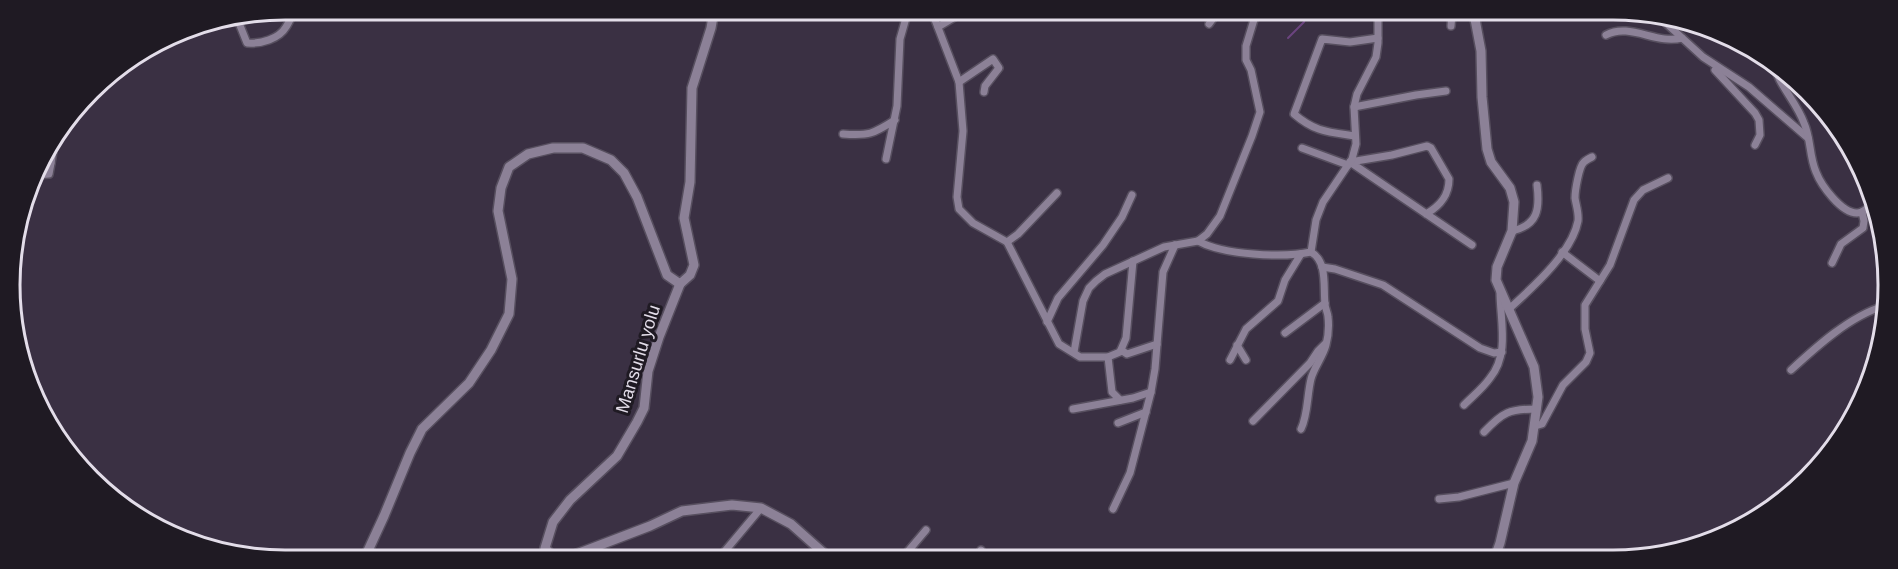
<svg xmlns="http://www.w3.org/2000/svg" width="1898" height="569" font-family="Helvetica,sans-serif">
<style>
.lines{fill:none;stroke-linecap:round;stroke-linejoin:round}
.stream{stroke:#6b447f;stroke-width:2}
.street-casing{stroke:#574f5f;stroke-width:10}
.secondary-casing{stroke:#574f5f;stroke-width:12}
.street{stroke:#8c8197;stroke-width:7}
.secondary{stroke:#8c8197;stroke-width:9}
.labels{text-anchor:middle;stroke-width:6;stroke-linejoin:round;paint-order:stroke}
.street-label{font-size:18px;fill:#e3dde9;stroke:#1f1a23}
.rim{fill:none;stroke:#e3dde9;stroke-width:3}
</style>
<rect width="100%" height="100%" fill="#3a3043"/>
<g class="lines">
<polyline class="stream" points="1288,38 1304,22 1307,13"/>
<g class="street-casing">
<g id="street">
<polyline points="932,12 959,82 963,131 957,197 959,209 973,223 1007,242 1059,344 1080,357 1108,357 1120,352 1126,338 1133,261"/>
<polyline points="1656,14 1703,57 1749,87 1808,138"/>
<path d="M237,18L247,43C261,44 279,39 286,27C290,21 292,15 295,9"/>
<polyline points="1209,24 1217,13"/>
<polyline points="1451,26 1452,14"/>
<polyline points="938,27 963,12"/>
<path d="M1606,35C1630,22 1656,45 1682,38"/>
<polyline points="132,59 148,49"/>
<path d="M1773,62C1778,85 1796,101 1804,123C1811,138 1809,156 1816,172C1821,185 1841,213 1857,213C1863,213 1868,208 1872,203"/>
<polyline points="1715,70 1755,113 1759,120 1760,135 1755,145"/>
<polyline points="959,82 993,59 999,68 985,86 984,92"/>
<polyline points="93,90 128,62"/>
<polyline points="1354,107 1416,95 1446,91"/>
<path d="M843,134C869,136 873,134 895,120"/>
<path d="M1355,136C1328,132 1315,132 1294,114L1322,39L1350,42L1378,38"/>
<polyline points="1302,148 1348,165"/>
<polyline points="886,159 897,106 900,39 908,11"/>
<polyline points="51,163 55,140"/>
<polyline points="34,175 49,174 51,163 44,154"/>
<path d="M1426,214C1440,206 1449,196 1449,179L1431,148L1427,146L1392,155L1350,162L1472,245"/>
<path d="M1512,231C1538,225 1540,209 1537,185"/>
<path d="M1198,241C1223,255 1283,258 1311,252L1316,220L1323,202L1352,159L1356,144L1354,107L1357,94L1376,57L1378,43V13"/>
<polyline points="1007,242 1018,234 1057,193"/>
<polyline points="1562,252 1600,281"/>
<polyline points="1832,263 1841,244 1863,228 1864,221 1862,212"/>
<polyline points="1322,267 1335,269 1383,285 1480,348 1494,353 1502,352"/>
<path d="M1509,309C1532,288 1572,253 1578,221C1579,213 1576,205 1575,198C1575,191 1579,166 1584,162C1586,160 1590,158 1592,157"/>
<polyline points="1047,322 1058,298 1103,245 1122,217 1132,195"/>
<polyline points="1285,333 1325,303"/>
<polyline points="1237,345 1246,360"/>
<polyline points="1121,350 1127,354 1157,344"/>
<polyline points="1074,352 1083,301 1089,288 1096,281 1105,274 1164,247 1198,241 1207,234 1220,216 1252,136 1260,112 1251,70 1246,60 1246,46 1256,13"/>
<polyline points="1108,357 1112,392 1120,400"/>
<polyline points="1230,360 1246,329 1278,301 1285,280 1301,254"/>
<path d="M1791,370C1816,347 1850,316 1884,306"/>
<path d="M1464,405C1473,396 1483,388 1490,378C1510,354 1500,320 1500,292"/>
<polyline points="1073,409 1133,398 1151,392"/>
<polyline points="1253,421 1310,363 1318,351 1325,344"/>
<polyline points="1118,423 1146,412"/>
<polyline points="1535,426 1542,424 1563,385 1586,362 1590,353 1585,329 1585,305 1610,265 1634,200 1643,190 1668,178"/>
<path d="M1301,429C1308,415 1307,395 1311,379C1314,367 1323,357 1326,345C1328,337 1329,325 1328,317C1328,313 1325,308 1325,304C1323,287 1328,262 1311,252"/>
<path d="M1484,432C1503,412 1509,409 1537,409"/>
<polyline points="1439,499 1459,497 1514,483"/>
<polyline points="1113,509 1130,473 1151,392 1155,369 1163,272 1175,245"/>
<polyline points="724,556 725,551 761,508"/>
<polyline points="904,556 926,530"/>
<polyline points="979,556 981,550"/>
</g>
</g>
<g class="secondary-casing">
<g id="secondary">
<polyline points="1474,14 1481,51 1482,97 1487,149 1491,162 1510,188 1514,202 1512,231 1497,267 1496,280 1534,367 1538,397 1532,441 1514,483 1500,543 1495,557"/>
<polyline points="366,555 384,516 410,453 422,429 469,383 491,350 509,314 512,279 498,211 501,188 509,167 528,154 553,148 583,148 611,160 624,173 637,197 667,275 680,284 690,275 694,265 684,218 690,182 692,88 711,28 714,11"/>
<polyline points="551,555 545,548 553,522 570,500 617,456 637,422 644,408 648,371 659,337 680,284"/>
<polyline points="574,555 650,526 682,511 732,505 761,508 791,524 827,556"/>
</g>
</g>
<use href="#street" class="street"/>
<use href="#secondary" class="secondary"/>
</g>
<g class="labels">
<g class="street-label">
<text transform="translate(638 359) rotate(-73)" y="6">Mansurlu yolu</text>
</g>
</g>
<path d="M0 0H1898V569H0ZM285 20H1613A265 265 0 0 1 1878 285V285A265 265 0 0 1 1613 550H285A265 265 0 0 1 20 285V285A265 265 0 0 1 285 20Z" fill="#1f1a23" fill-rule="evenodd"/>
<path class="rim" d="M285 20H1613A265 265 0 0 1 1878 285V285A265 265 0 0 1 1613 550H285A265 265 0 0 1 20 285V285A265 265 0 0 1 285 20Z"/>
</svg>
